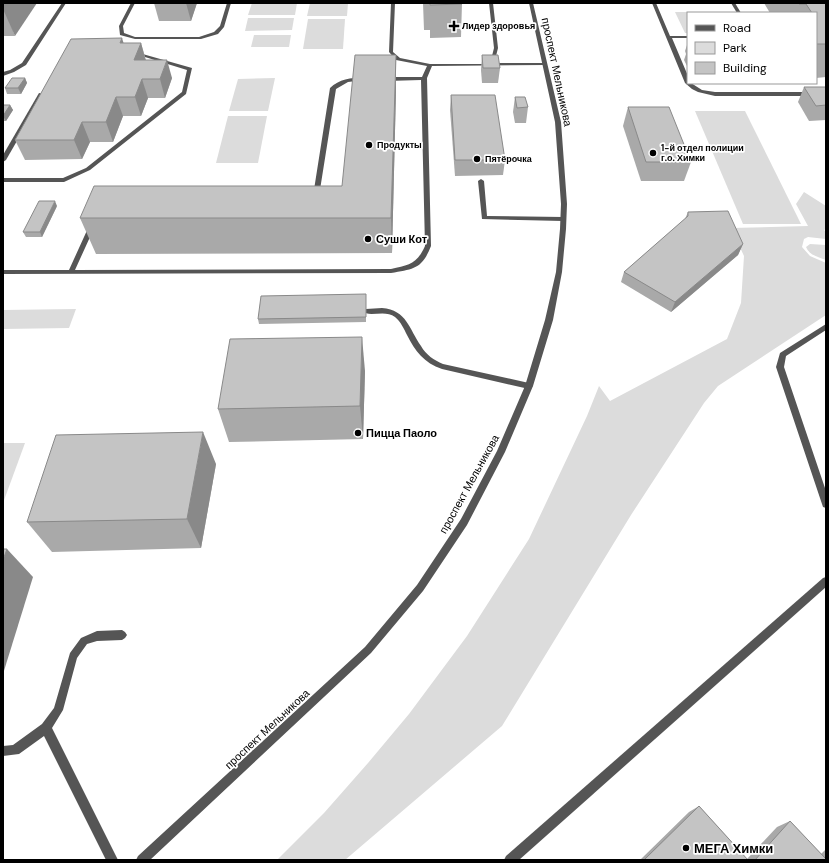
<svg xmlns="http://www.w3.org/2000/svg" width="829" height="863" font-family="'DM Sans',sans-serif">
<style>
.green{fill:#dcdcdc}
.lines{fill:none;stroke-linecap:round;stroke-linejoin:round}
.lane{fill:#555;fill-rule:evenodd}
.street{fill:#555;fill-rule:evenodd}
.wall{fill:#a9a9a9}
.shaded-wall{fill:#898989}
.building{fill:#c4c4c4;stroke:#898989}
.poi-dot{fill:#000;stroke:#fff;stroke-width:1.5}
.labels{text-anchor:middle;stroke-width:3.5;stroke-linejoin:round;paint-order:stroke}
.far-poi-label{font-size:9px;font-weight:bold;fill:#000;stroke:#fff;text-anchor:start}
.street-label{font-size:11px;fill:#000;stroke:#fff}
.poi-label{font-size:11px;font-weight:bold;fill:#000;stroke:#fff;text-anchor:start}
.near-poi-label{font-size:13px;font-weight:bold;fill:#000;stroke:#fff;text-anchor:start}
</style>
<rect width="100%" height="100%" fill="#fff"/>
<g class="green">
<polygon points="252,3 297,3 295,15 248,15"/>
<polygon points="310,3 348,3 347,16 307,16"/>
<polygon points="675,12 732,12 733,13 688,13 688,33 685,33"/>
<polygon points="248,18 294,18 292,30 245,31"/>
<polygon points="308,19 345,19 343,49 303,49"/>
<polygon points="254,35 291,35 289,47 251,47"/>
<polygon points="275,78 268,111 229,111 238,79"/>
<polygon points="695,111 745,111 801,224 743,224"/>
<polygon points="228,116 267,116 258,163 216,163"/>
<polygon points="804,192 826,206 826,229 824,230 826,232 826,239 808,237 804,239 802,247 810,256 826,263 826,315 718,386 704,403 631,515 502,726 345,860 277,860 324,813 368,763 409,714 467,636 529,539 587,416 599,386 610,401 727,339 741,303 744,256 731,228 808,226 796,204"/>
<path d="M810,244L826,245V260C818,257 809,255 806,247Z"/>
<polygon points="76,309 69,328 3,329 3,310"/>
<polygon points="3,443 25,443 3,503"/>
</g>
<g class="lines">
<g class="lane">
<polygon points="62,3 66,3 26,65 14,72 3,76 3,72 10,70 22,63"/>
<polygon points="131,3 135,3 123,26 124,33 135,37 199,37 214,32 220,26 227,3 231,3 224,27 218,34 201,39 135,39 120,35 119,26"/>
<path d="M391,3H395L393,52L400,58L430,64H485L492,56L494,48L489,3H493L498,48L496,56L490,63H545L547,64L545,65L432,66L427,78L431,246C422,269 414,269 391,273L3,274V270H69L89,226L92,224L95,226L75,270L391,269C409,265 417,264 425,246L421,80L387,81L384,79L387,77H422L427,66L396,60L389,52Z"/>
<polygon points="652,3 656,3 670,36 688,36 688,38 672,38 688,76 688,83 691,83 702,90 715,92 826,92 826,96 715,96 698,92 692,89 685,83"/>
<polygon points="731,3 735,3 741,13 737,13"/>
<polygon points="132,51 192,68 186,94 90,170 64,182 3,182 3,178 63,178 86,168 182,92 187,70 132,53"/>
<path d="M363,77L366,79L365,80L348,82L336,89L319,196L318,197H314L313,196L330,88C339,79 351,78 363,77Z"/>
<polygon points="39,93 44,94 6,160 3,162 3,155"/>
<polygon points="481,179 484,181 487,216 563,217 566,219 563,221 482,219 478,181"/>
<path d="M382,308C407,310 409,329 421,346C426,355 434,360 443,364L529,383L533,386L529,389L442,369C424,363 415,351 407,335C404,329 401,322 395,317C385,309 369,318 362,311L366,309Z"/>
<polygon points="122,630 125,632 127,635 125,638 122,640 97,641 87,644 77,658 63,710 52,728 118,860 106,860 44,736 19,754 3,756 3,746 13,745 42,724 54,708 70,653 81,638 97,631"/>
</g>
<g class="street">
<polygon points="529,3 533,3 561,122 567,204 566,229 562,272 553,320 533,386 505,452 467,525 423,591 371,653 150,860 136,860 138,856 365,647 417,585 461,519 497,451 525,386 545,320 556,272 560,229 561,204 555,122"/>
<polygon points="826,324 826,330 786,356 784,367 826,491 826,508 823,507 822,504 776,367 780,353"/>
<polygon points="826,577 826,587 519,860 504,860 506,856 823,578"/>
</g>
</g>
<g class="wall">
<polygon points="3,3 15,36 3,36"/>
<polygon points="154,3 197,3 191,21 159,21"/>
<polygon points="423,3 462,3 461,37 430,38 430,30 424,30"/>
<polygon points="764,3 826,3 826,77 816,78 816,13 770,13"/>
<polygon points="688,42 688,66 687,66 684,60 686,54 685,51"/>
<polygon points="123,43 141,43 146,60 172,78 165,98 148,98 141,116 123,116 113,142 90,142 82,159 25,160 15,140"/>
<polygon points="396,55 396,90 392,253 96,254 80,218 342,186"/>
<polygon points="482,55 500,68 498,83 482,83 481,70"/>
<polygon points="25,78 27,83 21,94 7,94 5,88"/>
<polygon points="804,87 826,87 826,120 809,121 798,102"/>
<polygon points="451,95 505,160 503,175 455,176 450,110"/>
<polygon points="515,97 528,107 526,123 515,123 513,112"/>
<polygon points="3,105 10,105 13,110 6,121 3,121"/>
<polygon points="628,107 691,162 684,181 641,181 623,126"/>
<polygon points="57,206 42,237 26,237 23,232"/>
<polygon points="688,212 743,244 738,255 671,312 621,282 624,272 685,219"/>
<polygon points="366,294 366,322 259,324 258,319"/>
<polygon points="365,371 363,439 229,442 218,409"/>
<polygon points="216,464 201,548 52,552 27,522"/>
<polygon points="699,806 747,859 777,827 790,821 821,854 826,849 826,860 640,860 689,812"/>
</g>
<g class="shaded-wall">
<polygon points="3,3 37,3 15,36 3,9"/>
<polygon points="186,3 197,3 191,21"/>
<polygon points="122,38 128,57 120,43"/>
<polygon points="141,43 146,62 134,60"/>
<polygon points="396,55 396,90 392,253 391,218"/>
<polygon points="167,60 172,78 165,98 160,79"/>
<polygon points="25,78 27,83 21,94 18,88"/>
<polygon points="142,79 148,98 141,116 135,97"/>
<polygon points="116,97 123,116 113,142 106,122"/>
<polygon points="10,105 13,110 6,121 3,116"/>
<polygon points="82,122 90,142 82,159 74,140"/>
<polygon points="55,201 57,206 42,237 40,232"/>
<polygon points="743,244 738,255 671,312 675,302"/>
<polygon points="362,337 365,371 363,439 360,406"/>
<polygon points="203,432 216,464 201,548 187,519"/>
<polygon points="7,549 33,577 3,674 3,560"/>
</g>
<g class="building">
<polygon points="430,3 462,3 462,4 430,5"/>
<polygon points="798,3 826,3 826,44 816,44 816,13 812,13 806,4 799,4"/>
<polygon points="122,38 120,43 141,43 134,60 167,60 160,79 142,79 135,97 116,97 106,122 82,122 74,140 15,140 71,39"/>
<polygon points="355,55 396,55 391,218 80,218 94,186 342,186"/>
<polygon points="482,55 498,55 500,68 483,68"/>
<polygon points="12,78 25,78 18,88 5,88"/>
<polygon points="804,87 826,87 826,105 816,106"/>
<polygon points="451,95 495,95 505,160 455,160"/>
<polygon points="515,97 525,97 528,107 517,108"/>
<polygon points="3,105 10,105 3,116"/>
<polygon points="628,107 669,107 691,162 646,162"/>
<polygon points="39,201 55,201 40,232 23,232"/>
<polygon points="728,211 743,244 675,302 624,272 688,216 688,212"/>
<polygon points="366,294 366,317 258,319 261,296"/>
<polygon points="362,337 360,406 218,409 230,339"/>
<polygon points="203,432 187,519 27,522 56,435"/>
<polygon points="3,549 7,549 3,560"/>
<polygon points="699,806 748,860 644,860"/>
<polygon points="790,821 826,859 826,860 755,860"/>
</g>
<g class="poi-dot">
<path d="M452 20h4v4h4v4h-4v4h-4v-4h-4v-4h4z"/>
<circle cx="369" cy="145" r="4"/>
<circle cx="653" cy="153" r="4"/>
<circle cx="477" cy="159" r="4"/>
<circle cx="368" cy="239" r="4"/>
<circle cx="358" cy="433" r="4"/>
<circle cx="686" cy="848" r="4"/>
</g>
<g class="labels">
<g class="far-poi-label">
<text x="462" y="29">Лидер здоровья</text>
<text x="377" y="148">Продукты</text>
<text x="661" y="151">1-й отдел полиции<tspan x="661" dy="10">г.о. Химки</tspan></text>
<text x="485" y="162">Пятёрочка</text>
</g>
<g class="street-label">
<text transform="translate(557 72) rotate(78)" y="4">проспект Мельникова</text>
<text transform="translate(469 484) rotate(-61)" y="4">проспект Мельникова</text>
<text transform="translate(267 729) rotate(-43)" y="4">проспект Мельникова</text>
</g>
<g class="poi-label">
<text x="376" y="243">Суши Кот</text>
<text x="366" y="437">Пицца Паоло</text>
</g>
<g class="near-poi-label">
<text x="694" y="853">МЕГА Химки</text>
</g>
</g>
<rect width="829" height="863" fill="none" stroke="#000000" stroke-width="8"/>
<rect x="687" y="12" width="130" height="72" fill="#ffffff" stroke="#999999"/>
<rect x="695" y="25" width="20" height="6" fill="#555555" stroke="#999999"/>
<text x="723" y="32" font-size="12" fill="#000000">Road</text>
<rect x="695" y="42" width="20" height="12" fill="#dcdcdc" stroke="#999999"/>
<text x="723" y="52" font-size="12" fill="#000000">Park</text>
<rect x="695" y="62" width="20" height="12" fill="#c4c4c4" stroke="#999999"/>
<text x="723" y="72" font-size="12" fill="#000000">Building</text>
</svg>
